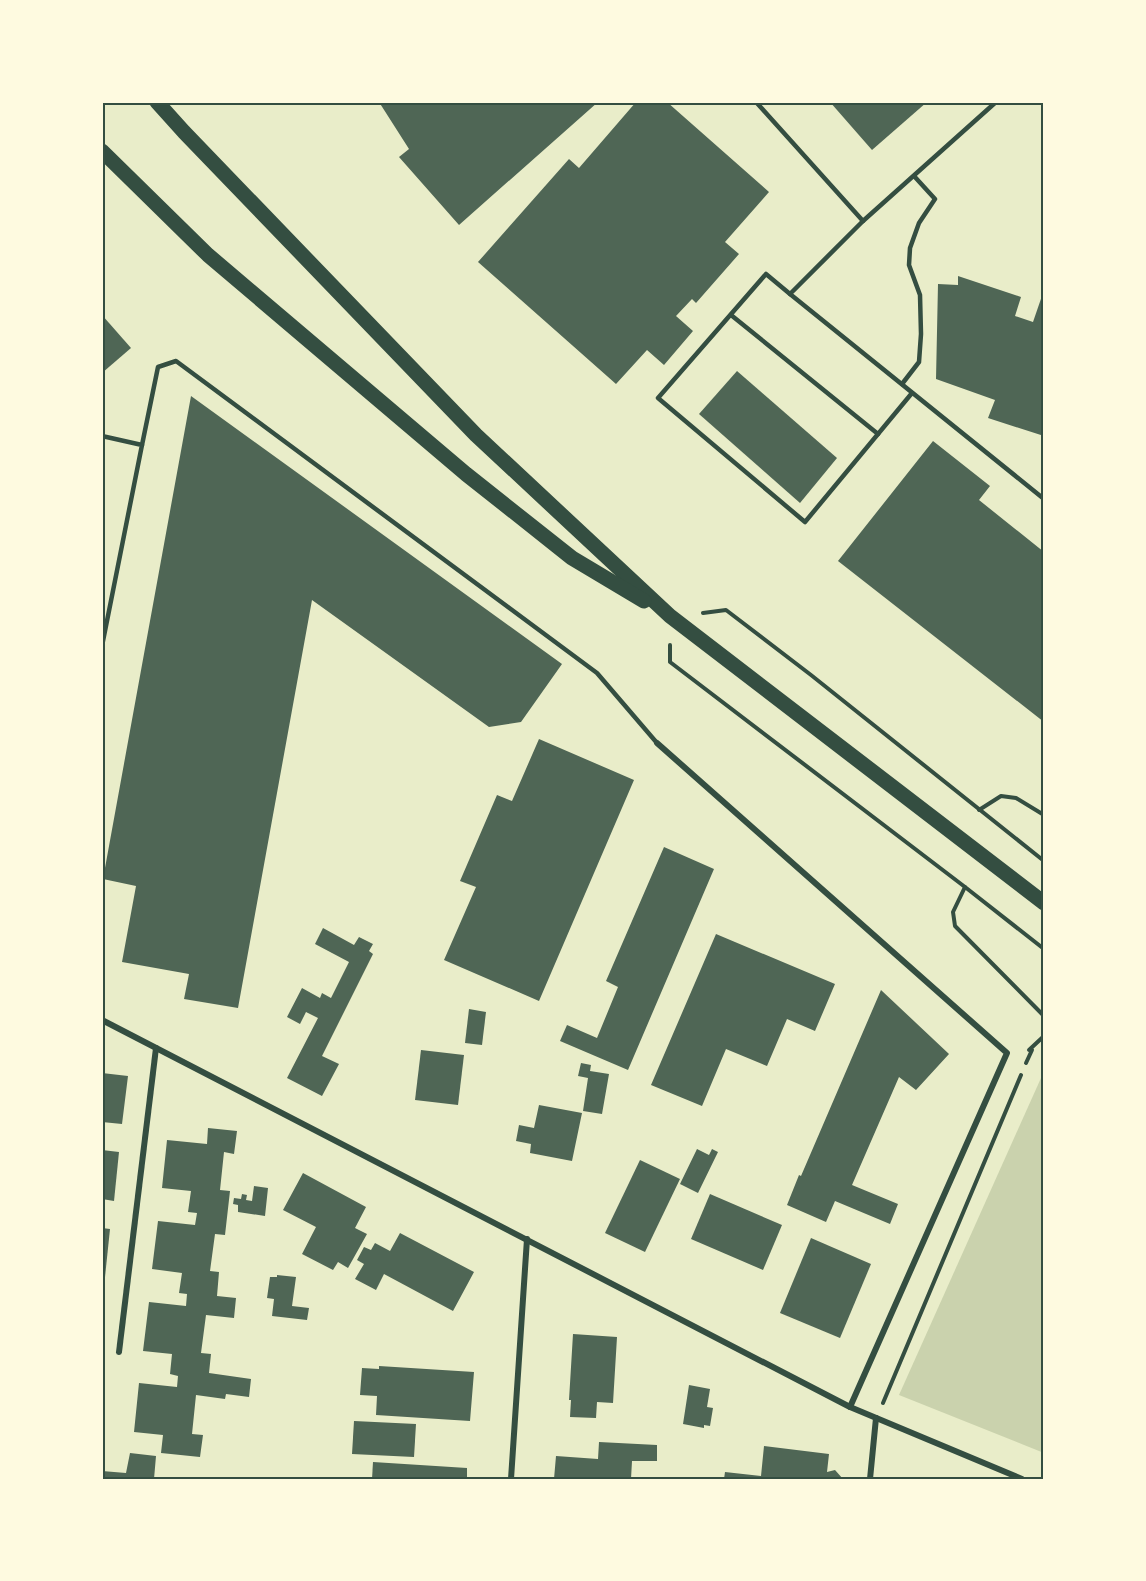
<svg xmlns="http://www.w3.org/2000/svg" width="1146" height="1581" font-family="'IBM Plex Sans',sans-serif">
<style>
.green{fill:#cad2ad}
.building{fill:#4f6655}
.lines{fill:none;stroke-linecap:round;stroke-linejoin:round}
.path{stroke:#344e41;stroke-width:4}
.service{stroke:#344e41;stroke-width:4.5}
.minor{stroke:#344e41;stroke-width:6}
.primary{stroke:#344e41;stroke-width:15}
.neatline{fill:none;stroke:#344e41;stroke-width:2}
</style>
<rect width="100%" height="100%" fill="#e9edc9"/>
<polygon class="green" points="1041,1078 1044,1080 1044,1453 899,1395"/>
<g class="building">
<polygon points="379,102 598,102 459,225 399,157 409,149"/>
<polygon points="636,102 667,102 769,192 725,242 739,254 696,303 692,299 676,316 693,331 664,365 647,350 616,384 478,262 569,159 579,168"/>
<polygon points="830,102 927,102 872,150"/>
<polygon points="958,276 1021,297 1015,316 1033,322 1044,290 1044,436 988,418 995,400 936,379 938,284 958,285"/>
<polygon points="102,315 131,348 102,373"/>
<polygon points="737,371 837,458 800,503 699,414"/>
<polygon points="191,396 562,664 521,722 489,727 312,600 238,1008 184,999 189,974 122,962 136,886 103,879"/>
<polygon points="933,441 990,486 979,500 1044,552 1044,722 838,561"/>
<polygon points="539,739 634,780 539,1001 444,960 476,887 460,881 497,795 512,801"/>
<polygon points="664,847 714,869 628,1070 560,1041 567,1025 597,1038 618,987 606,981"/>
<polygon points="323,928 354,945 359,937 373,944 369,951 373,954 322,1056 339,1064 322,1096 287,1078 318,1018 306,1012 300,1024 287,1017 302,988 320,998 322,993 331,998 349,962 315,944"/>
<polygon points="716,934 835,984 815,1031 787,1019 767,1066 726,1049 702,1106 651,1085"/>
<polygon points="881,990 949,1054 916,1090 899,1077 852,1185 898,1204 890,1224 835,1201 826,1222 787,1205 799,1175 801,1176"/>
<polygon points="469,1009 486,1012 482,1045 465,1043"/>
<polygon points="421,1050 464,1055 458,1105 415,1100"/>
<polygon points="581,1063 591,1065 590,1071 609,1074 602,1114 583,1111 588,1078 578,1076"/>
<polygon points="102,1073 128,1076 122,1124 102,1122"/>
<polygon points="539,1105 582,1113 572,1161 530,1153 531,1144 516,1141 519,1125 534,1128"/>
<polygon points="208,1128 237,1131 234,1154 224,1152 220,1190 230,1191 225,1235 215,1234 210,1271 219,1272 217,1296 236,1298 234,1318 206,1315 201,1353 211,1354 209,1373 251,1379 249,1397 226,1394 225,1399 196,1395 192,1434 203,1435 200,1457 161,1453 163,1435 134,1432 139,1383 177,1387 178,1376 170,1374 172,1354 143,1351 149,1302 186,1306 187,1294 179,1293 182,1273 152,1269 158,1221 195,1225 197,1213 188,1212 191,1191 162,1188 167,1140 207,1144"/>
<polygon points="697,1149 709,1155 712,1149 718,1152 698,1193 680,1184"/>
<polygon points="102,1150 119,1152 114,1201 102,1199"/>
<polygon points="640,1160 680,1179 645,1252 605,1233"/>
<polygon points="303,1173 366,1207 355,1228 367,1234 348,1268 338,1262 333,1270 302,1254 316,1227 283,1210"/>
<polygon points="254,1186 268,1188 265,1216 238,1212 238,1205 233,1204 234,1198 241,1199 242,1194 247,1195 246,1200 252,1201"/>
<polygon points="710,1194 782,1225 763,1270 691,1239"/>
<polygon points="102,1228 110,1229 105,1277 102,1276"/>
<polygon points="400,1233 474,1272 453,1311 384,1274 376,1290 355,1279 364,1264 357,1260 364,1247 371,1250 375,1243 390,1251"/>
<polygon points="811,1238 871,1264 840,1338 780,1313"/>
<polygon points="277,1275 296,1277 292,1306 309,1308 307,1320 272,1316 274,1299 267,1298 270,1277 277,1277"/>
<polygon points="573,1334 617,1337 613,1403 597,1402 596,1418 570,1417 571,1400 569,1400"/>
<polygon points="379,1366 474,1372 470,1421 376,1415 377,1396 360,1395 362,1368 379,1369"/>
<polygon points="689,1385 710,1389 707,1407 713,1408 710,1426 704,1425 704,1428 683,1424"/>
<polygon points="354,1421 416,1424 414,1457 352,1454"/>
<polygon points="599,1442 657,1445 657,1461 632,1461 631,1479 554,1479 556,1456 598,1459"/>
<polygon points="764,1446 829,1454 827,1472 835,1470 843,1479 724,1479 725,1472 761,1476"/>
<polygon points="130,1453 156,1456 154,1479 102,1479 102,1471 126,1473"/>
<polygon points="373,1462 467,1468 467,1479 372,1479"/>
</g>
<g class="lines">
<g class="path">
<polyline points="703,613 726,610 811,675 1044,861"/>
<polyline points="670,645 670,662 965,887 1044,949"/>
<polyline points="979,810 1001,796 1016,798 1044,815"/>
<polyline points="965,887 953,912 955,926 1044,1016"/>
<polyline points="1029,1050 1044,1036"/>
<polyline points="1026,1063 1032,1050"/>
<polyline points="883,1403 1021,1075"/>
</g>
<g class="service">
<polyline points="756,102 863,221"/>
<polyline points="996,102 863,221 790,294 1044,499"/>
<polyline points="790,294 766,274 658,398 805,522 912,393"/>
<polyline points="731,315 878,434"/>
<polyline points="902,384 919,362 921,334 920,295 909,265 910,248 919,223 935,199 914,176"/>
<polyline points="102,436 142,445 102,646"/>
<polyline points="142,445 158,367 176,361 597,673 657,743"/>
</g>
<g class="minor">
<polyline points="657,743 1007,1053 850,1407"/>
<polyline points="102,1020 850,1407 1022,1479"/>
<polyline points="119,1352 156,1048"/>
<polyline points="511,1479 527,1239"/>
<polyline points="870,1479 876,1418"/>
</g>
<g class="primary">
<polyline points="157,102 184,132 476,435 670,616 1044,903"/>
<polyline points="102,151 208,255 466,474 572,558 644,601"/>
</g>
</g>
<rect width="1146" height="1581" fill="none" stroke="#fefae0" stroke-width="207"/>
<rect x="104" y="104" width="938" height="1374" class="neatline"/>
</svg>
